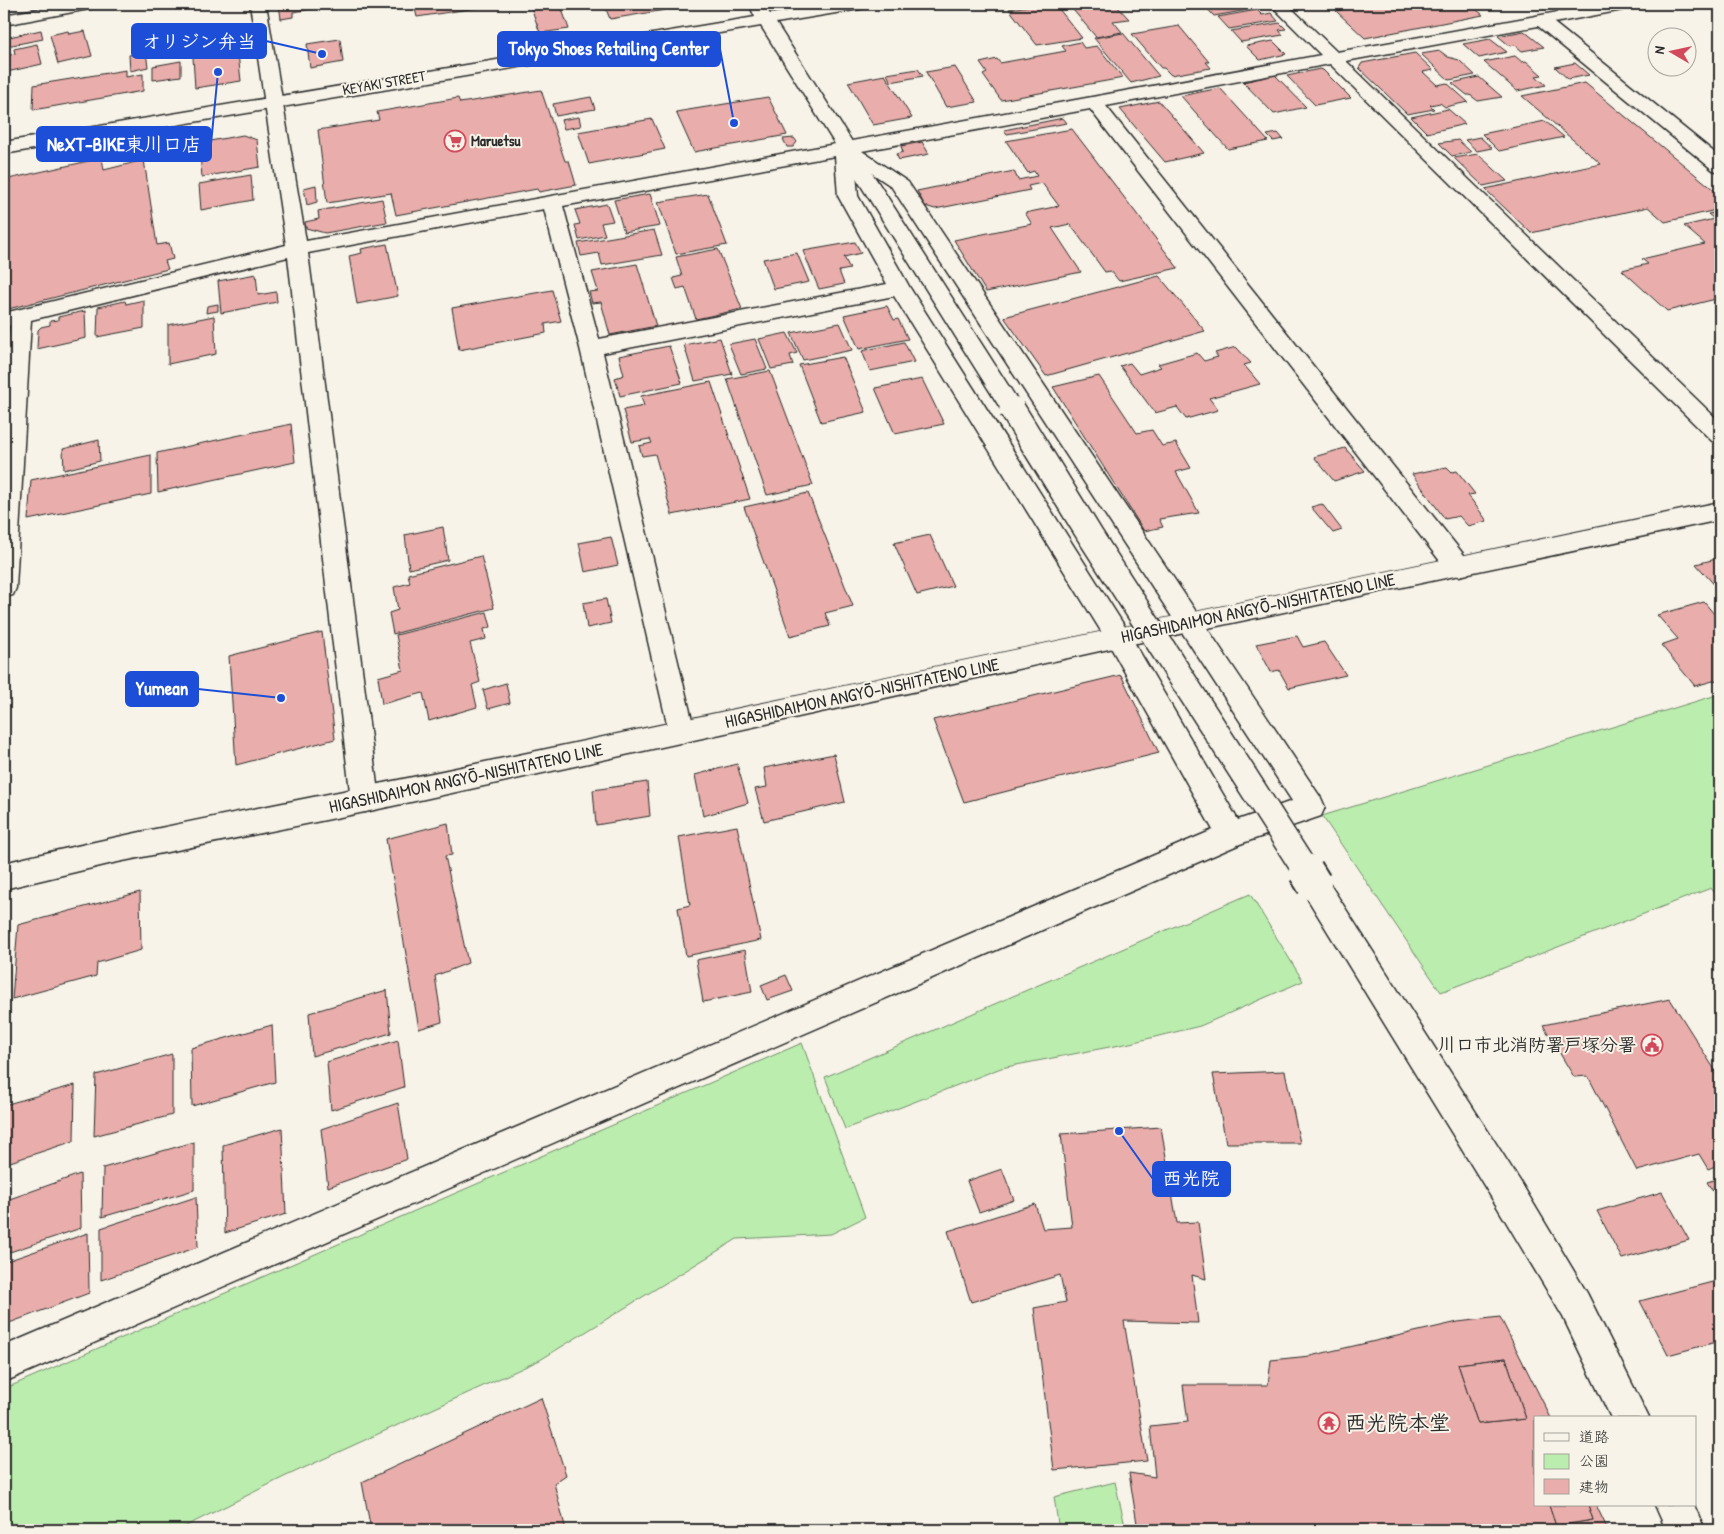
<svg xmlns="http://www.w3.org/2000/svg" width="1724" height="1534" font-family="'Patrick Hand','Klee One',sans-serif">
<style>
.green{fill:#bbeeae;stroke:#738c6c}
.building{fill:#e9aeab;stroke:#2b2b2b;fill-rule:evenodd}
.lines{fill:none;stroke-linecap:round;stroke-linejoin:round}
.minor-casing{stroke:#2b2b2b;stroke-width:3}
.tertiary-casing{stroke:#2b2b2b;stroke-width:3}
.secondary-casing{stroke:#2b2b2b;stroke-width:3}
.minor{fill:#f7f3e8;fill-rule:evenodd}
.tertiary{fill:#f7f3e8;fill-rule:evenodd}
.secondary{fill:#f7f3e8;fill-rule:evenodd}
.tertiary-bridge-far1-casing{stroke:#2b2b2b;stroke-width:28;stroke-linecap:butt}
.tertiary-bridge-casing{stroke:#2b2b2b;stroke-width:38;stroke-linecap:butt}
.tertiary-bridge-far1{stroke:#f7f3e8;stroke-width:25}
.tertiary-bridge{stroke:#f7f3e8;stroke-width:34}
.labels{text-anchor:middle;stroke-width:4;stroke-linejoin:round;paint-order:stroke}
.far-street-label{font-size:15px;fill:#2b2b2b;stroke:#f7f3e8}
.far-poi-label{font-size:15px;font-weight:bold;fill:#2b2b2b;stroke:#f7f3e8;text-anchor:start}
.street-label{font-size:18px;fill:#2b2b2b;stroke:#f7f3e8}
.poi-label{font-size:18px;font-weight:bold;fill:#2b2b2b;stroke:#f7f3e8;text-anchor:end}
.near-poi-label{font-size:21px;font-weight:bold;fill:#2b2b2b;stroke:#f7f3e8;text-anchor:start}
.leader{fill:none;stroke:#1d4ed8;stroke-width:2}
.callout-dot{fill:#1d4ed8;stroke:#f7f3e8;stroke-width:2}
.callout{fill:#1d4ed8;stroke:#1d4ed8;stroke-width:2}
.callout-label{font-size:19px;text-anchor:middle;font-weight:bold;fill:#fff}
</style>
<rect width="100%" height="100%" fill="#f7f3e8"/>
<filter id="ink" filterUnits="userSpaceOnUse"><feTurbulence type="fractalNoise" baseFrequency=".02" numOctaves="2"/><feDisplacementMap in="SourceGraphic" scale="10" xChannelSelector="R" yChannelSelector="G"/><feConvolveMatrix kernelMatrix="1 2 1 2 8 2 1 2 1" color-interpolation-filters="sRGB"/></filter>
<g filter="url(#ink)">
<g class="green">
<polygon points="1720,694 1720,900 1711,888 1441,992 1322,816"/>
<polygon points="1250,894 1303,981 1200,1026 1130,1043 1001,1068 845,1129 825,1077"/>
<polygon points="802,1043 865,1217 831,1234 737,1239 540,1360 284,1477 178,1530 4,1530 4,1389"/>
<polygon points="1115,1482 1126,1530 1059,1530 1054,1497"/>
</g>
<g class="building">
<polygon points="279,4 342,4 293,12 293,17 281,19"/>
<polygon points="414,4 502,4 417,17"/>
<polygon points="530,4 560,4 569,29 540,33"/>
<polygon points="604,4 662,4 665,10 610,19"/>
<polygon points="1027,4 1055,4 1082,38 1037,45 1009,9 1029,6"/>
<polygon points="1068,4 1115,4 1129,19 1113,21 1122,32 1096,37"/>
<polygon points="1203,4 1241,4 1247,10 1214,16"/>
<polygon points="1375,4 1470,4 1483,15 1365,38 1336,11"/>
<polygon points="1257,10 1262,15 1271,13 1278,21 1229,29 1218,17"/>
<polygon points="1280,23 1286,29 1279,30 1283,35 1241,42 1231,31"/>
<polygon points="1179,26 1209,62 1206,62 1211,68 1171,75 1164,68 1161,68 1132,34"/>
<polygon points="41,30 43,39 7,46 5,38"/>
<polygon points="68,31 69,34 85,31 92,56 58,64 50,35"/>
<polygon points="1524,31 1544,47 1522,51 1515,45 1510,46 1498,36"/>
<polygon points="1123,33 1159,76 1131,83 1094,38"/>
<polygon points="236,35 241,81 195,88 192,42"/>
<polygon points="340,39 343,62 310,68 307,44"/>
<polygon points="1490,39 1507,52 1479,58 1463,44"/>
<polygon points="1273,41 1286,54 1260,60 1246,46"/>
<polygon points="1080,42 1084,48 1097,46 1123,78 1001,100 983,75 987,73 980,63 997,59 1000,63 1066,51 1062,46"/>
<polygon points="37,44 42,64 7,72 4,56 15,54 14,49"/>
<polygon points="1440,51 1448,57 1459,60 1475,75 1449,80 1421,54"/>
<polygon points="146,52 148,67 130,71 129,55"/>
<polygon points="1415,53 1433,70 1423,72 1437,85 1447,83 1468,102 1445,107 1440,103 1430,105 1434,109 1407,114 1359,68 1362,63"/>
<polygon points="1515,56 1522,62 1526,61 1542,75 1536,76 1546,85 1517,91 1484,62"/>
<polygon points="181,61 181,76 153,80 153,66"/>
<polygon points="1575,63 1589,75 1568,79 1555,67"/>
<polygon points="955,67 977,102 946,107 926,72"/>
<polygon points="918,69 923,76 891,82 887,74"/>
<polygon points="1320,69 1323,70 1351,98 1315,105 1287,76"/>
<polygon points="126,70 126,77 143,74 143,91 33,110 34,85"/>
<polygon points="885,75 912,118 873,125 848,82"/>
<polygon points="1275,75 1306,107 1274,114 1243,82"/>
<polygon points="1479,77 1502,97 1478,101 1470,95 1467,95 1452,83"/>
<polygon points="1585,83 1720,195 1720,209 1665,222 1648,207 1531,233 1485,189 1601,164 1522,96"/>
<polygon points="1220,88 1268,141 1228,149 1181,96"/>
<polygon points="541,90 565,161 569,161 576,185 539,192 537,189 396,215 391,193 327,203 318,130 379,120 377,112 458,98 460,103"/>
<polygon points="591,97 595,109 556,116 553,104"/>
<polygon points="768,97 787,135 694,152 676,112"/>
<polygon points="1159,101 1204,153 1165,162 1120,109"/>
<polygon points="1448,109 1465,124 1427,133 1411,117"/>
<polygon points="579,117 581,126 564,129 561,120"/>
<polygon points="1063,118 1067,123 1007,134 1004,130"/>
<polygon points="652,119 665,149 589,164 578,132"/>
<polygon points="1545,121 1564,137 1499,151 1482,134"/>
<polygon points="1072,129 1178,268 1119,281 1111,271 1105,272 1070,224 1052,228 1081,272 986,292 954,240 1032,224 1025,213 1059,206 1042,183 1028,186 1030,190 935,209 925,206 917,191 1014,171 1018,180 1037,176 1034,171 1028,173 1006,141"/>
<polygon points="1278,133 1283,139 1273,141 1267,135"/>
<polygon points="243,135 257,140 260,167 202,177 199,143"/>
<polygon points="1480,137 1492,148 1477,151 1465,140"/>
<polygon points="794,138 797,142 793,147 787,147 783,139"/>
<polygon points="1458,140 1471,152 1452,156 1439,143"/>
<polygon points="922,142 929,154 899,160 896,154 903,152 901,146"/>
<polygon points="1478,154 1507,181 1483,186 1454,158"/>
<polygon points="102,158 104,170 144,160 157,245 169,243 173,259 165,261 168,269 4,310 4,180"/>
<polygon points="251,175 253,200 201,210 199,184"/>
<polygon points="316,185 317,202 307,205 304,188"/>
<polygon points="650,194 660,226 624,232 614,200"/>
<polygon points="708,194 727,245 676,254 658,202"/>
<polygon points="382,199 387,222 325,233 306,228 305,222 319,219 318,211"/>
<polygon points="607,204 613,221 601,223 605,235 579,240 575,225 580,224 575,210"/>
<polygon points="1720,212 1720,298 1667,311 1622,270 1648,264 1642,259 1705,244 1684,226 1714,219 1708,214"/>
<polygon points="654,230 662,255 602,265 599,253 581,256 578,243"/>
<polygon points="855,242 861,253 844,257 850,269 839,271 844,284 819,289 803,251"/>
<polygon points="387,244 398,296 357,304 349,256 362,253 361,249"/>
<polygon points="718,249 742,309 696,319 685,287 677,289 673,278 682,276 676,257"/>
<polygon points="797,253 809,282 774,289 763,259"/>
<polygon points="637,264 656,326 610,335 601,302 592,303 589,292 598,291 592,272"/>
<polygon points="256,274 258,295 276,292 277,302 221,313 218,281"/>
<polygon points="1159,276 1205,331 1046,376 1004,317"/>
<polygon points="552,290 561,321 545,324 546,333 459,350 452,308"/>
<polygon points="144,300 144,328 97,337 98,307 125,301 126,304"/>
<polygon points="218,304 218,311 206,313 207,306"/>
<polygon points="887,306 894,320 898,319 908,339 859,349 844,315"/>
<polygon points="85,311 86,338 37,349 38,330 41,327 50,325 50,321 58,320 58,317"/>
<polygon points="214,316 216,354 168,364 168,325"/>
<polygon points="840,323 852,350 803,360 791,333"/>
<polygon points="787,333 797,353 790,355 793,365 771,369 759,339"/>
<polygon points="720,338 732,374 695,381 684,345"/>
<polygon points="755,339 767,369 741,374 729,344"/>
<polygon points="904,342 914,362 870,371 862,351"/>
<polygon points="669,346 682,383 620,396 615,378 624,375 619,356"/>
<polygon points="1236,347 1251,363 1244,365 1260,384 1209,398 1218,410 1186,419 1177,407 1155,413 1120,366 1130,363 1139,374 1161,367 1158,364 1197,353 1204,361 1218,357 1215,353"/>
<polygon points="843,357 866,412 821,422 799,365"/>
<polygon points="770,371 813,485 767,495 727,379"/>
<polygon points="1099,376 1137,433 1152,430 1162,446 1176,443 1191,468 1176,472 1199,513 1159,519 1163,527 1144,531 1053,387"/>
<polygon points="922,379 944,424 895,434 875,388"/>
<polygon points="711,382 750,499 672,515 655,454 642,456 639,446 652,443 650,439 632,442 623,410 644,406 641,396"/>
<polygon points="291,424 295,462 158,492 157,453"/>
<polygon points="99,440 100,461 64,470 63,449"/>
<polygon points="1345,448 1365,471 1334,481 1314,457"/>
<polygon points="151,455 151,494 28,520 31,480"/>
<polygon points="1447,467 1452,472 1457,471 1475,494 1468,495 1487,521 1468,526 1459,516 1445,519 1412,474"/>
<polygon points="808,493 853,606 825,613 830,626 790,636 744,507"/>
<polygon points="1322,504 1342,530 1333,533 1311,507"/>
<polygon points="443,527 448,560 409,569 405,535"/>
<polygon points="930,535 953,586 917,595 894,543"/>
<polygon points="611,537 618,565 585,572 579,543"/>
<polygon points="481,556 494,608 393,634 389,613 398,610 394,587 410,583 408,574"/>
<polygon points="1720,558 1720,589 1718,589 1696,564"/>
<polygon points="606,599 611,623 587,628 583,603"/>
<polygon points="1704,602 1720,621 1720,679 1695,686 1661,645 1678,639 1657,615"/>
<polygon points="487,612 491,627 484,629 486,639 470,643 480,682 472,685 477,707 429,721 423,693 382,704 378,677 403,670 396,635"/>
<polygon points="322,632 335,739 236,765 229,656"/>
<polygon points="1297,636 1303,647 1324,642 1346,675 1289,688 1279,670 1271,672 1256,644"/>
<polygon points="1121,675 1159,753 964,802 933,720"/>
<polygon points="506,683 510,703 488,709 483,690"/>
<polygon points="834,754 845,802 764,821 755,789 767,787 764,768"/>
<polygon points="737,764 748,803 703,816 695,775"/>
<polygon points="647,782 650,816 596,825 593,790"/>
<polygon points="448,823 452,855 445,856 468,963 435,976 442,1022 419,1029 386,839"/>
<polygon points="737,826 761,940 686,956 678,908 690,905 679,837"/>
<polygon points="140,892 141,950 97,963 96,976 12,999 18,925"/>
<polygon points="745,950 752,992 703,1002 696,960"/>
<polygon points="786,975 793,991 767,1000 761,985"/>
<polygon points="387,990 391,1033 312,1056 309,1013"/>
<polygon points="1670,999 1720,1078 1720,1164 1708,1169 1699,1154 1637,1171 1588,1076 1574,1077 1543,1025"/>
<polygon points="272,1025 275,1082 192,1106 191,1048"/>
<polygon points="398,1040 404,1087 331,1110 327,1062"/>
<polygon points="172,1054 172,1115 94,1136 96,1075"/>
<polygon points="1285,1071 1300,1143 1226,1143 1213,1074"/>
<polygon points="75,1085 74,1141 4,1164 4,1105"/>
<polygon points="398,1103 407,1159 328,1187 321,1129"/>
<polygon points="1161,1127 1177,1223 1198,1222 1206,1279 1192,1275 1198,1323 1124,1321 1147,1461 1054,1470 1034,1308 1066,1302 1060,1275 971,1302 948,1231 1035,1204 1043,1229 1072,1227 1061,1134"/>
<polygon points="282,1128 286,1214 225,1233 223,1145"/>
<polygon points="194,1142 194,1190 102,1217 103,1168"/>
<polygon points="1002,1169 1014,1200 979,1212 967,1181"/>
<polygon points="80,1174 81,1228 4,1254 4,1201"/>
<polygon points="1720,1178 1720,1203 1707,1182"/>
<polygon points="1662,1192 1689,1240 1622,1259 1597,1211"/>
<polygon points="196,1197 198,1247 101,1280 101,1228"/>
<polygon points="88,1233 89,1293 4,1325 4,1262"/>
<polygon points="1720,1280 1720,1341 1668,1355 1640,1301"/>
<path d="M1500,1317L1551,1418H1535V1505H1549L1556,1526L1593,1520L1588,1505H1596L1608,1530H1138L1129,1473L1155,1477L1150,1426L1188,1422L1183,1385H1268L1271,1360L1310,1356L1458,1322ZM1506,1358L1526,1419L1478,1424L1458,1364Z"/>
<polygon points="1506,1358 1526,1419 1478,1424 1458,1364"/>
<polygon points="541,1398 566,1475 554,1483 566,1530 371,1530 362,1482"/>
<polygon points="1549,1505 1588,1505 1593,1520 1556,1526"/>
</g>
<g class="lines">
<g class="minor-casing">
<g id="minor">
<polygon points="64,4 97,4 95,7 89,9 4,25 4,15"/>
<path d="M250,4H266L306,241L1321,55L1270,4H1287L1337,52L1602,4H1636L1634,7L1628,9L1554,23L1720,157V172L1713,170L1538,26L1346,61L1720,422V443L1712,441L1330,64L1106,106L1468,560L1471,567L1468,574L1459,576L1450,574L1090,109L862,151L908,182L1321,798L1325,807L1321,816L1240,844L4,1382V1346L1213,830L1109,644L894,296L603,353L695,732L692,740L682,743L672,740L669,732L580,348L544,209L308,253L379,800L375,809L365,812L355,809L351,800L288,257L31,320L16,588L13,595L4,597V413L10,325L4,327V313L286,245ZM835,156L838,196L887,284L599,339L563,206ZM855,162L891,186L1292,801L1238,820L1127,630L910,288L858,196Z"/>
</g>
</g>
<g class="tertiary-casing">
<g id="tertiary">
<polygon points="749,4 763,4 770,14 832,4 868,4 866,7 860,9 776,23 1020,404 1023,409 1020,414 1012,417 1004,414 761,26 4,154 4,142 755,17"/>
<polygon points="1314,871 1324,875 1520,1181 1587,1293 1649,1418 1611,1418 1563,1317 1496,1205 1304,893 1299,884 1304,875"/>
<polygon points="1655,1505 1694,1505 1705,1530 1666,1530"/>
</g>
</g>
<g class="secondary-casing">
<path id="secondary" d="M1720,502V520L1118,647L365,812L113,863L4,889V863C169,823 337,794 504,758C909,672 1314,586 1720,502Z"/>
</g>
<use href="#minor" class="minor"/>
<use href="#tertiary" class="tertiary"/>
<use href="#secondary" class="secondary"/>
<g class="tertiary-bridge-far1-casing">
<polyline id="tertiary-bridge-far1" points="1012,409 1091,537 1307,873"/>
</g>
<g class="tertiary-bridge-casing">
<polyline id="tertiary-bridge" points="1306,871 1314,884"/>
</g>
<use href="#tertiary-bridge-far1" class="tertiary-bridge-far1"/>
<use href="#tertiary-bridge" class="tertiary-bridge"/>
</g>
</g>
<defs>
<g id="supermarket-ring" transform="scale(1.125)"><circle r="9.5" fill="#f7f3e8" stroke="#d1495b" stroke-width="1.5"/><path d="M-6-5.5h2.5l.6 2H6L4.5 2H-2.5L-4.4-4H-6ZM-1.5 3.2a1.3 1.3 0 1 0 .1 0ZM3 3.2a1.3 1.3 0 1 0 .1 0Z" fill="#d1495b"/></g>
<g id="civic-ring" transform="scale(1.125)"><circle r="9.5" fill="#f7f3e8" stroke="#d1495b" stroke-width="1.5"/><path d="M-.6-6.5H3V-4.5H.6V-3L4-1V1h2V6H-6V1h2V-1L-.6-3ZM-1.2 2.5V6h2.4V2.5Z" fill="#d1495b"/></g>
<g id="temple-ring" transform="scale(1.125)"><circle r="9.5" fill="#f7f3e8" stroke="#d1495b" stroke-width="1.5"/><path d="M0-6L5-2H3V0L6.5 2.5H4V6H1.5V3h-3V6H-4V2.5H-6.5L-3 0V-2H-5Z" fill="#d1495b"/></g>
</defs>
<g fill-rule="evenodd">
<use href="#supermarket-ring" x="455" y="141"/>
<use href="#civic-ring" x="1652" y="1045"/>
<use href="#temple-ring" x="1329" y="1423"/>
</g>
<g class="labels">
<g class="far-street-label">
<text transform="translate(384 83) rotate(-10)" y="5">KEYAKI STREET</text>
</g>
<g class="far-poi-label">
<text x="471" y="146">Maruetsu</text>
</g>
<g class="street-label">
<text transform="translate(1258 608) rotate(-12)" y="6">HIGASHIDAIMON ANGYŌ-NISHITATENO LINE</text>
<text transform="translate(862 693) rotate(-12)" y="6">HIGASHIDAIMON ANGYŌ-NISHITATENO LINE</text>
<text transform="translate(466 778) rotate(-12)" y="6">HIGASHIDAIMON ANGYŌ-NISHITATENO LINE</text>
</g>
<g class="poi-label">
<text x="1636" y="1051">川口市北消防署戸塚分署</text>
</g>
<g class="near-poi-label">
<text x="1345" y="1430">西光院本堂</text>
</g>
</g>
<path class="leader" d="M322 54L266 41M734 123L720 49M218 72L211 144M281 698L198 689M1119 1131L1153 1179"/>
<g class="callout-dot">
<circle cx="322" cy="54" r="5"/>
<circle cx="734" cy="123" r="5"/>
<circle cx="218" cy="72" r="5"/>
<circle cx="281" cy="698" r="5"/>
<circle cx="1119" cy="1131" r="5"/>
</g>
<g class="callout">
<rect x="132" y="24" width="134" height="34" rx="5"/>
<rect x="498" y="32" width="222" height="34" rx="5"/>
<rect x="37" y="127" width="174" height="34" rx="5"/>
<rect x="126" y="672" width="72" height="34" rx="5"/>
<rect x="1153" y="1162" width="77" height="34" rx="5"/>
</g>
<g class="callout-label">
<text x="199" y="48">オリジン弁当</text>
<text x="609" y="55">Tokyo Shoes Retailing Center</text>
<text x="124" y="151">NeXT-BIKE東川口店</text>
<text x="162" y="695">Yumean</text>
<text x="1191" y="1185">西光院</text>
</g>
<rect width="1724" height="1534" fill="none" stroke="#f7f3e8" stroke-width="20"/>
<rect x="10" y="10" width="1704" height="1514" fill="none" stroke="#2b2b2b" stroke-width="2" filter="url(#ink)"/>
<rect x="1534" y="1416" width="162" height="90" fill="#f7f3e8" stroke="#a5a39c"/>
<rect x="1544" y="1433" width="25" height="8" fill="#f7f3e8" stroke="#a5a39c"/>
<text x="1579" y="1442" font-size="15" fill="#2b2b2b">道路</text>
<rect x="1544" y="1454" width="25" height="15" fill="#bbeeae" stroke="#a5a39c"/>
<text x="1579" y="1466" font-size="15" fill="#2b2b2b">公園</text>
<rect x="1544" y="1479" width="25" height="15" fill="#e9aeab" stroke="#a5a39c"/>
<text x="1579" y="1492" font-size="15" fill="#2b2b2b">建物</text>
<g transform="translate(1672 52) rotate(279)"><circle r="24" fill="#f7f3e8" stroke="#a5a39c"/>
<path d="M0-4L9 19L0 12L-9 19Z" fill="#d1495b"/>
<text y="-8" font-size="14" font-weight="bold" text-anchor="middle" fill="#2b2b2b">N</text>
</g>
</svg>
